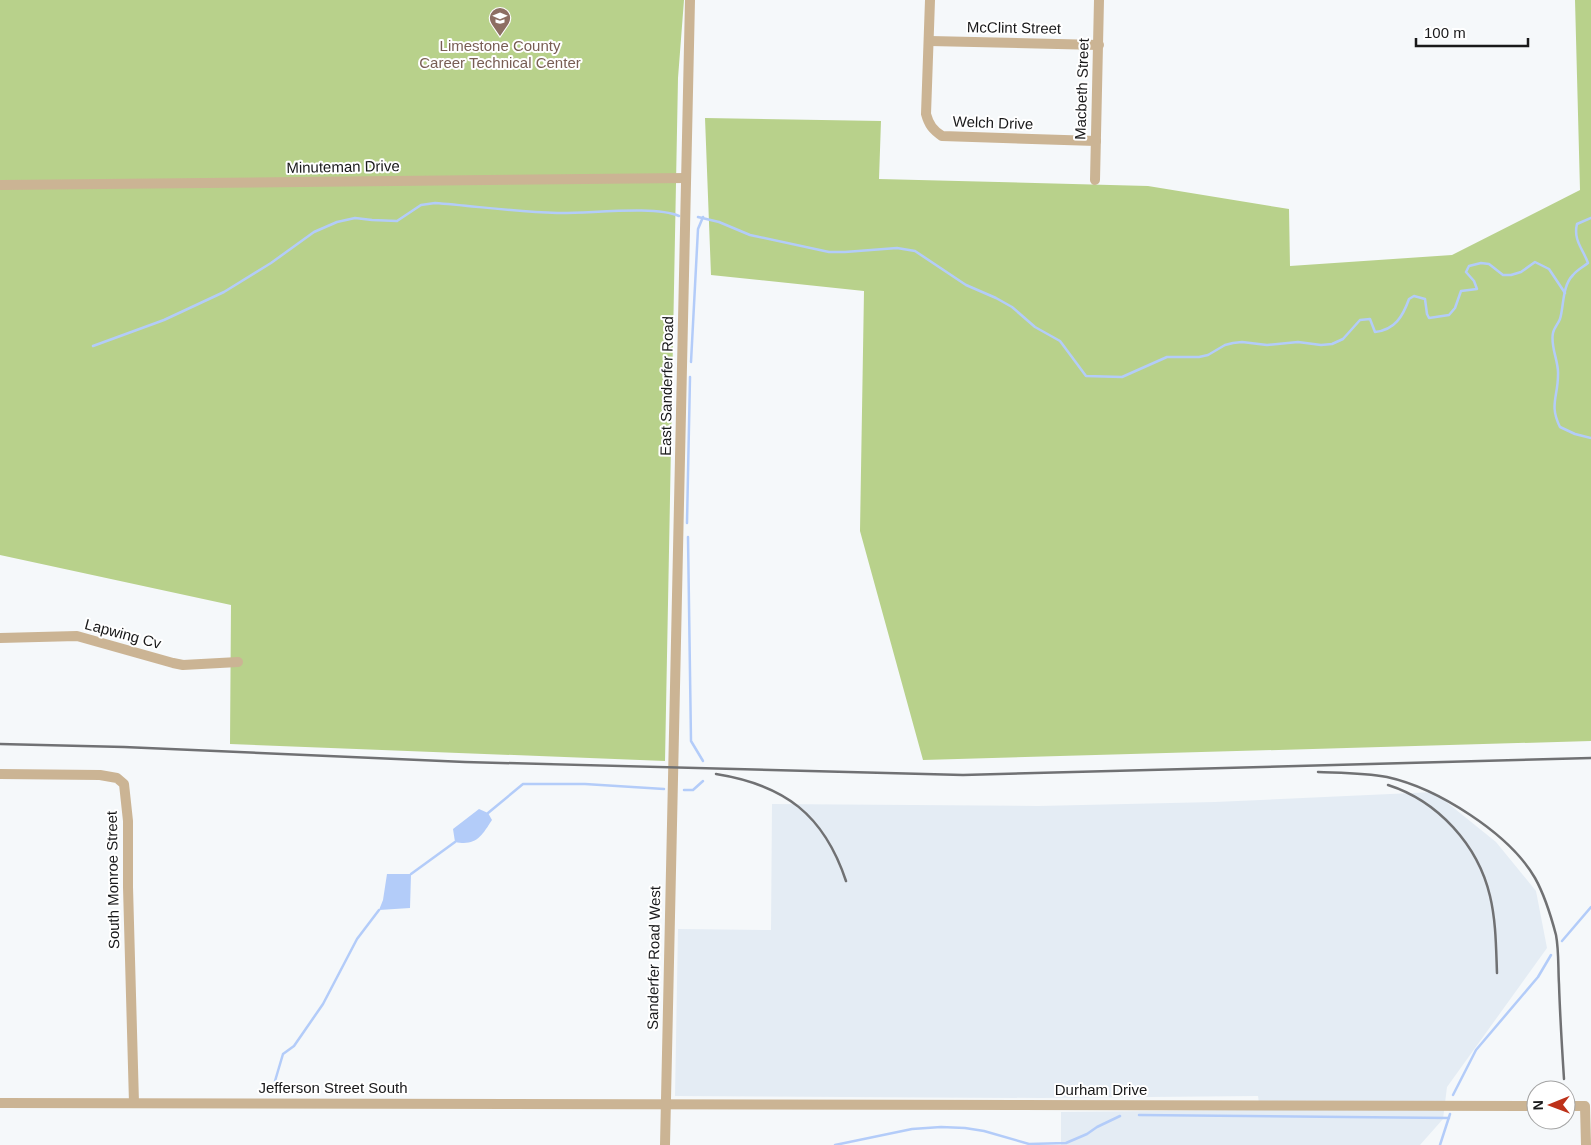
<svg xmlns="http://www.w3.org/2000/svg" width="1591" height="1145" font-family="Helvetica,sans-serif">
<style>
.built{fill:#e4ecf4}
.green{fill:#b8d18b}
.water{fill:#b3ccf9}
.lines{fill:none;stroke-linecap:round;stroke-linejoin:round}
.stream{stroke:#b3ccf9;stroke-width:2.5}
.minor{stroke:#cbb494;stroke-width:10}
.rail{stroke:#707173;stroke-width:2.5}
.labels{text-anchor:middle;stroke-width:4;stroke-linejoin:round;paint-order:stroke}
.street-label{font-size:15px;fill:#19191a;stroke:#fff}
.education-label{font-size:15px;fill:#785e54;stroke:#fff}
</style>
<rect width="100%" height="100%" fill="#f5f8fa"/>
<polygon class="built" points="1434,792 1496,842 1536,891 1547,948 1447,1087 1443,1119 1420,1145 1061,1145 1061,1112 1260,1110 1258,1096 1040,1098 675,1096 678,929 771,930 772,804 1038,806 1215,802"/>
<g class="green">
<polygon points="0,0 684,0 678,78 665,761 230,744 231,605 0,555"/>
<polygon points="1575,0 1591,0 1591,741 923,760 860,531 864,291 711,275 705,118 881,121 879,179 1148,186 1289,209 1290,266 1452,255 1580,190"/>
</g>
<g class="water">
<path d="M479,809L488,813L492,820C481,837 476,846 455,842L453,829Z"/>
<polygon points="387,874 411,874 410,908 379,910 383,900"/>
</g>
<g class="lines">
<g class="stream">
<path d="M698,217L719,222L750,235L829,252H845L897,248L915,251L966,285L996,298L1012,307L1035,327L1060,341L1086,376L1122,377L1167,357H1199L1208,355L1225,345L1233,343L1242,342L1267,345L1298,342L1321,345L1332,344L1343,339L1360,320L1370,319L1375,332C1395,330 1403,316 1409,299L1414,296L1425,299L1427,314L1429,318L1449,315L1455,308L1461,291L1477,289L1474,281L1466,272L1469,266L1481,263L1489,264L1503,275H1511L1521,272L1535,262L1549,269L1565,293"/>
<path d="M1591,218L1577,224C1573,240 1583,249 1588,263C1583,267 1577,270 1573,275C1562,286 1564,306 1560,319C1558,324 1554,328 1553,333C1550,347 1559,361 1558,375C1558,397 1549,405 1560,427L1575,434L1591,438"/>
<path d="M93,346L164,320L224,292L271,263L314,232L337,222L355,218L372,220L397,221L421,205L435,203C475,206 516,212 557,213C587,214 654,205 679,216"/>
<polyline points="691,362 698,229 703,217"/>
<polyline points="687,523 690,377"/>
<polyline points="688,537 691,741 703,761"/>
<polyline points="684,790 693,790 703,781"/>
<polyline points="488,813 523,784 585,784 664,789"/>
<polyline points="411,874 455,842"/>
<polyline points="1562,941 1591,907"/>
<polyline points="275,1081 283,1054 294,1046 323,1004 357,939 379,910"/>
<polyline points="1453,1095 1476,1050 1538,977 1551,955"/>
<polyline points="1139,1115 1449,1118"/>
<polyline points="835,1145 912,1129 941,1127 965,1128 984,1131 1029,1144 1066,1143 1087,1134 1097,1127 1120,1116"/>
<polyline points="1440,1145 1450,1114"/>
</g>
<g class="minor">
<path d="M930,0L926,114C929,125 933,130 942,136L1096,141"/>
<polyline points="930,41 1099,45"/>
<polyline points="1095,180 1099,0"/>
<polyline points="0,185 686,178"/>
<polyline points="0,638 77,636 173,663 183,665 238,662"/>
<polyline points="0,774 100,775 117,778 124,784 128,821 128,887 134,1103"/>
<polyline points="0,1103 1536,1106"/>
<polyline points="1566,1106 1585,1106 1586,1145"/>
<polyline points="665,1145 690,0"/>
</g>
<g class="rail">
<polyline points="0,744 124,747 465,762 963,775 1591,758"/>
<path d="M1318,772C1341,773 1365,773 1387,777C1437,788 1509,833 1535,878C1544,894 1551,916 1556,935C1559,951 1558,968 1559,984C1560,1016 1562,1048 1564,1079"/>
<path d="M716,774C785,785 824,815 846,881"/>
<path d="M1388,785C1438,801 1478,845 1490,896C1496,921 1496,947 1497,973"/>
</g>
</g>
<defs>
<g id="school-pin" transform="scale(1.125)"><path d="M0 17L-7.5 6A9.5 9.5 0 1 1 7.5 6Z" fill="#8d6e63" stroke="#fff"/><path d="M0-5L7-2L0 1L-7-2ZM-4 1L0 2.5L4 1V4Q0 6-4 4Z" fill="#fff"/></g>
</defs>
<g fill-rule="evenodd">
<use href="#school-pin" x="500" y="18"/>
</g>
<g class="labels">
<g class="street-label">
<text transform="translate(1014 28) rotate(1)" y="5">McClint Street</text>
<text transform="translate(1082 89) rotate(-88)" y="5">Macbeth Street</text>
<text transform="translate(993 123) rotate(2)" y="5">Welch Drive</text>
<text transform="translate(343 167) rotate(-1)" y="5">Minuteman Drive</text>
<text transform="translate(667 386) rotate(-89)" y="5">East Sanderfer Road</text>
<text transform="translate(123 634) rotate(15)" y="5">Lapwing Cv</text>
<text transform="translate(113 880) rotate(-91)" y="5">South Monroe Street</text>
<text transform="translate(654 958) rotate(-89)" y="5">Sanderfer Road West</text>
<text x="333" y="1093">Jefferson Street South</text>
<text x="1101" y="1095">Durham Drive</text>
</g>
<g class="education-label">
<text x="500" y="51">Limestone County<tspan x="500" dy="17">Career Technical Center</tspan></text>
</g>
</g>
<g transform="translate(1551 1105) rotate(269)"><circle r="24" fill="#ffffff" stroke="#a3a3a3"/>
<path d="M0-4L9 19L0 12L-9 19Z" fill="#bd3119"/>
<text y="-8" font-size="14" font-weight="bold" text-anchor="middle" fill="#19191a">N</text>
</g>
<path d="M1416 38v8h112v-8" fill="none" stroke="#19191a" stroke-width="2.5"/>
<text x="1424" y="38" font-size="15" fill="#19191a" stroke="#ffffff" stroke-width="4" paint-order="stroke">100 m</text>
</svg>
